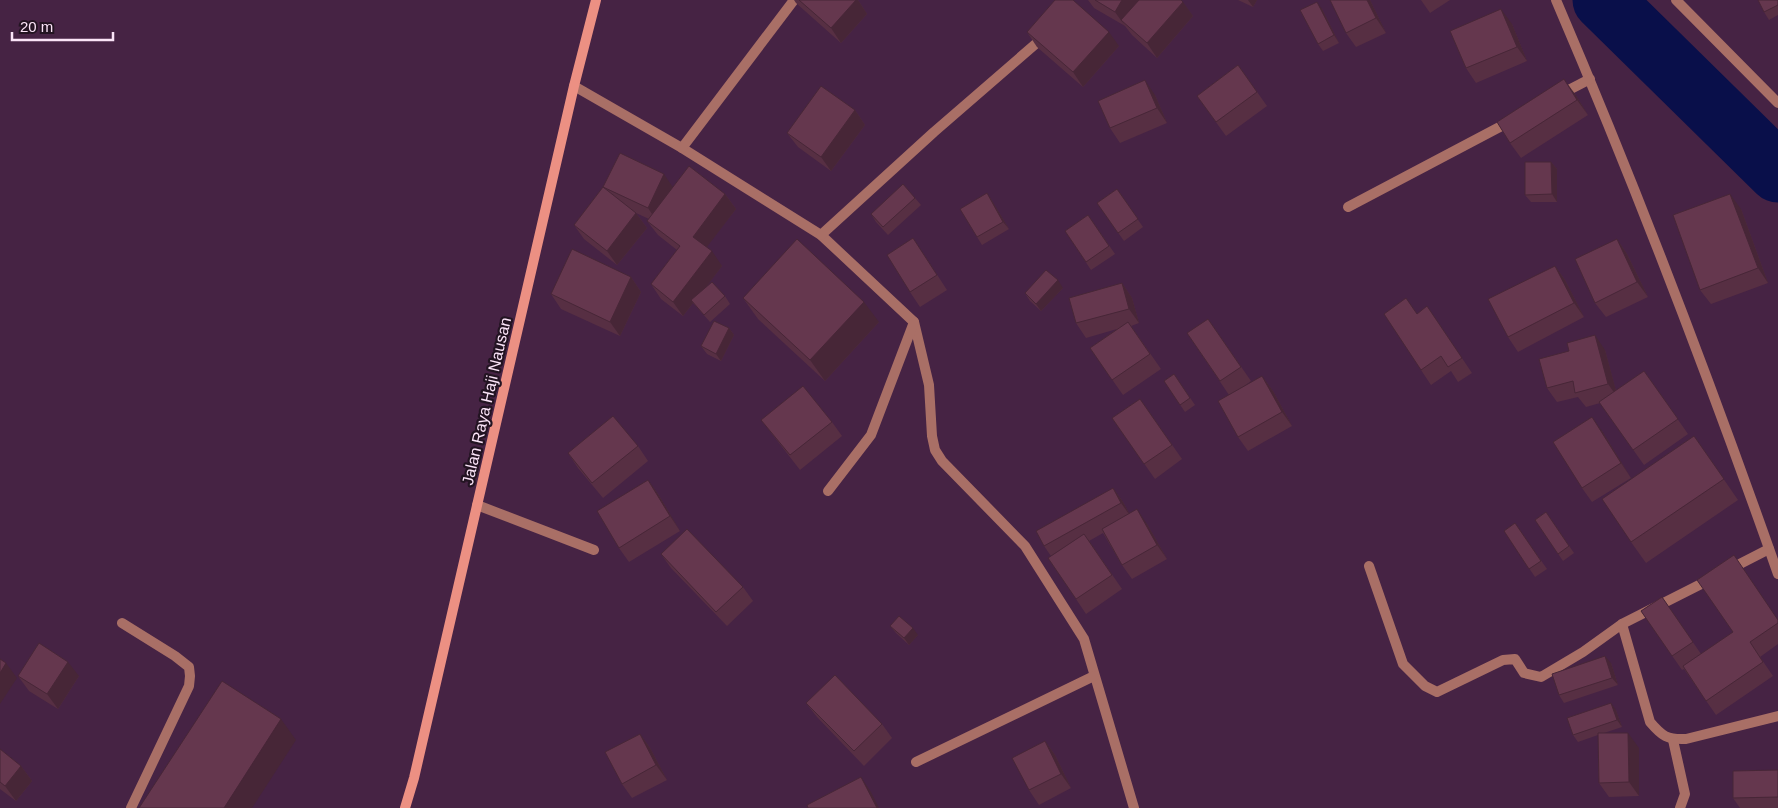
<svg xmlns="http://www.w3.org/2000/svg" width="1778" height="808" font-family="Arial,sans-serif">
<style>
.lines{fill:none;stroke-linecap:round;stroke-linejoin:round}
.river{stroke:#090f4a;stroke-width:61}
.minor{stroke:#a96f66;stroke-width:10}
.secondary{stroke:#ec9083;stroke-width:10}
.wall{fill:#572f43}
.shaded-wall{fill:#472637}
.building{fill:#65374e;stroke:#472637}
.labels{text-anchor:middle;stroke-width:4.5;stroke-linejoin:round;paint-order:stroke}
.street-label{font-size:16px;fill:#fbe4f8;stroke:#231422}
</style>
<rect width="100%" height="100%" fill="#462344"/>
<g class="lines">
<polyline class="river" points="1603,0 1778,172"/>
<g class="minor">
<path d="M1556,0C1637,189 1710,381 1778,574"/>
<polyline points="1676,0 1778,103"/>
<polyline points="574,86 682,148 821,235 914,322 929,385 932,436 935,450 942,461 1025,546 1084,639 1134,808"/>
<polyline points="1561,94 1590,79"/>
<polyline points="682,148 794,0"/>
<polyline points="1348,207 1511,121"/>
<polyline points="821,235 934,132 1046,35"/>
<polyline points="828,491 871,435 914,322"/>
<polyline points="477,505 594,550"/>
<path d="M1369,566L1403,664L1425,686L1437,692L1503,660L1515,659L1524,673L1541,677L1583,652L1622,624L1650,722C1662,736 1667,740 1686,739L1778,716"/>
<polyline points="1730,569 1769,549"/>
<polyline points="122,623 175,656 189,667 190,676 189,686 131,808"/>
<polyline points="1622,624 1713,578"/>
<polyline points="1673,740 1685,794 1680,808"/>
<polyline points="916,762 1094,676"/>
</g>
<polyline class="secondary" points="405,808 414,778 574,86 596,0"/>
</g>
<g class="wall">
<polygon points="794,0 858,0 867,14 841,43 796,3"/>
<polygon points="1088,0 1181,0 1193,16 1157,58 1132,35 1125,26 1094,8"/>
<polygon points="1238,0 1257,0 1253,7"/>
<polygon points="1370,0 1386,33 1356,47 1346,33"/>
<polygon points="1421,0 1450,0 1430,13"/>
<polygon points="1778,0 1778,15 1769,20 1764,12"/>
<polygon points="1322,9 1339,43 1323,51 1318,44"/>
<polygon points="1512,24 1527,61 1476,83 1466,68"/>
<polygon points="1027,32 1119,46 1083,87 1037,47"/>
<polygon points="1238,65 1267,106 1226,136 1197,96"/>
<polygon points="1575,94 1588,115 1521,158 1510,143"/>
<polygon points="1155,95 1167,123 1120,143 1110,128"/>
<polygon points="855,110 865,125 831,171 798,147 787,133"/>
<polygon points="1551,162 1557,169 1557,202 1531,202 1525,195"/>
<polygon points="603,187 673,187 725,194 736,209 706,247 722,266 705,288 725,296 730,304 710,322 693,303 683,316 661,299 651,284 677,250 658,235 647,221 649,219 636,213 647,228 617,265 584,239 574,225"/>
<polygon points="1117,189 1143,227 1124,241 1097,203"/>
<polygon points="987,193 992,201 1009,229 982,245 977,237"/>
<polygon points="915,198 921,205 888,235 876,222 871,214"/>
<polygon points="1741,209 1768,283 1711,304 1700,290"/>
<polygon points="1088,215 1115,254 1091,270 1065,231"/>
<polygon points="1617,239 1627,254 1648,297 1606,317 1595,303"/>
<polygon points="923,253 947,290 920,307 910,292"/>
<polygon points="1555,266 1565,280 1584,317 1518,352 1508,337"/>
<polygon points="631,277 641,292 620,336 561,309 551,294"/>
<polygon points="1122,283 1132,298 1139,323 1131,326 1161,369 1123,395 1090,348 1117,329 1086,338 1076,323"/>
<polygon points="1063,288 1041,311 1030,301 1025,293"/>
<polygon points="743,298 879,322 825,381 758,319"/>
<polygon points="1417,313 1437,321 1472,373 1458,382 1451,371 1431,385 1421,370"/>
<polygon points="1208,319 1251,381 1243,387 1262,376 1273,391 1292,426 1248,451 1238,437 1229,395 1187,333"/>
<polygon points="729,328 734,335 721,361 707,354 701,346"/>
<polygon points="1605,350 1616,391 1644,371 1688,434 1644,465 1600,403 1586,407 1578,397 1557,402 1547,388 1569,351"/>
<polygon points="1174,374 1195,405 1185,412 1164,381"/>
<polygon points="1140,399 1182,459 1155,479 1112,418"/>
<polygon points="761,420 832,422 842,436 800,470 772,434"/>
<polygon points="1602,431 1631,478 1592,502 1582,488"/>
<polygon points="1694,436 1738,500 1646,563 1631,542"/>
<polygon points="638,446 648,461 603,498 578,468 568,453"/>
<polygon points="648,480 658,494 680,531 629,562 619,548"/>
<polygon points="1113,488 1123,502 1129,513 1147,524 1167,559 1132,579 1122,565 1103,533 1089,541 1122,589 1086,614 1076,599 1051,556 1044,546"/>
<polygon points="1546,512 1574,553 1563,561 1535,520"/>
<polygon points="1515,523 1547,569 1535,577 1504,531"/>
<polygon points="661,554 743,587 753,601 727,626 671,568"/>
<polygon points="1662,597 1701,654 1778,619 1778,644 1760,657 1773,676 1716,715 1684,669 1682,670 1641,611"/>
<polygon points="890,626 918,635 909,645 896,633"/>
<polygon points="1611,663 1618,685 1564,703 1559,695"/>
<polygon points="18,676 79,676 58,709 29,691"/>
<polygon points="806,703 882,724 892,738 864,766 817,717"/>
<polygon points="1616,710 1622,727 1604,733 1639,748 1639,796 1609,797 1599,783 1598,735 1578,742 1573,735"/>
<polygon points="640,734 650,748 667,780 632,798 622,784"/>
<polygon points="1045,741 1055,755 1071,788 1039,805 1029,790"/>
<polygon points="0,749 21,766 32,781 16,801 0,789"/>
<polygon points="1778,770 1778,808 1740,808 1733,798"/>
</g>
<g class="shaded-wall">
<polygon points="856,0 858,0 867,14 841,43 831,28"/>
<polygon points="1122,0 1141,0 1121,20 1125,26 1115,12"/>
<polygon points="1248,0 1257,0 1253,7"/>
<polygon points="1367,0 1370,0 1386,33 1376,18"/>
<polygon points="1183,2 1193,16 1157,58 1147,43"/>
<polygon points="1317,2 1322,9 1339,43 1334,35"/>
<polygon points="1501,9 1512,24 1527,61 1517,47"/>
<polygon points="1109,32 1119,46 1083,87 1073,72"/>
<polygon points="1564,79 1575,94 1588,115 1577,100"/>
<polygon points="1145,80 1155,95 1167,123 1157,108"/>
<polygon points="855,110 865,125 831,171 821,157"/>
<polygon points="1551,162 1557,169 1557,202 1552,194"/>
<polygon points="664,174 674,189 658,223 648,208"/>
<polygon points="987,193 992,201 1009,229 1003,222"/>
<polygon points="725,194 736,209 703,252 693,237"/>
<polygon points="1730,194 1741,209 1768,283 1758,268"/>
<polygon points="636,213 647,228 617,265 607,251"/>
<polygon points="1617,239 1627,254 1648,297 1637,282"/>
<polygon points="712,251 722,266 694,303 691,300 693,303 683,316 673,302"/>
<polygon points="1555,266 1565,280 1584,317 1574,303"/>
<polygon points="631,277 641,292 620,336 610,322"/>
<polygon points="1058,280 1063,288 1041,311 1036,304"/>
<polygon points="1122,283 1132,298 1139,323 1129,309"/>
<polygon points="864,302 879,322 825,381 810,360"/>
<polygon points="729,328 734,335 721,361 716,354"/>
<polygon points="1595,335 1605,350 1618,398 1608,384"/>
<polygon points="1262,376 1273,391 1292,426 1282,412"/>
<polygon points="1592,417 1602,431 1631,478 1621,463"/>
<polygon points="648,480 658,494 680,531 670,516"/>
<polygon points="1113,488 1123,502 1131,517 1121,503"/>
<polygon points="1137,509 1147,524 1167,559 1157,545"/>
<polygon points="913,628 918,635 909,645 904,638"/>
<polygon points="1605,656 1611,663 1618,685 1612,678"/>
<polygon points="68,662 79,676 58,709 47,694"/>
<polygon points="6,663 17,678 0,704 0,673"/>
<polygon points="1611,703 1616,710 1622,727 1617,720"/>
<polygon points="281,719 296,740 252,808 224,808"/>
<polygon points="1628,733 1639,748 1639,796 1629,782"/>
<polygon points="640,734 650,748 667,780 656,765"/>
<polygon points="1045,741 1055,755 1071,788 1061,774"/>
<polygon points="21,766 32,781 16,801 5,786"/>
<polygon points="861,777 871,792 879,808 877,808"/>
</g>
<g class="building">
<polygon points="799,0 856,0 831,28"/>
<polygon points="1055,0 1073,0 1109,32 1073,72 1027,32"/>
<polygon points="1095,0 1122,0 1115,12"/>
<polygon points="1139,0 1181,0 1183,2 1147,43 1121,20"/>
<polygon points="1330,0 1367,0 1376,18 1346,33"/>
<polygon points="1758,0 1778,0 1778,5 1764,12"/>
<polygon points="1317,2 1334,35 1318,44 1300,10"/>
<polygon points="1501,9 1517,47 1466,68 1450,31"/>
<polygon points="1238,65 1257,92 1216,122 1197,96"/>
<polygon points="1564,79 1577,100 1510,143 1497,122"/>
<polygon points="1145,80 1157,108 1110,128 1098,101"/>
<polygon points="821,86 855,110 821,157 787,133"/>
<polygon points="620,153 664,174 648,208 603,187 636,213 607,251 574,225 603,187"/>
<polygon points="1525,162 1551,162 1552,194 1525,195"/>
<polygon points="689,166 725,194 693,237 712,251 673,302 651,284 680,246 647,221"/>
<polygon points="903,184 915,198 883,227 871,214"/>
<polygon points="1117,189 1138,219 1118,233 1097,203"/>
<polygon points="987,193 1003,222 977,237 960,209"/>
<polygon points="1730,194 1758,268 1700,290 1673,215"/>
<polygon points="1088,215 1109,246 1086,262 1065,231"/>
<polygon points="913,238 937,275 910,292 887,255"/>
<polygon points="797,239 864,302 810,360 743,298"/>
<polygon points="1617,239 1637,282 1595,303 1575,259"/>
<polygon points="572,249 631,277 610,322 551,294"/>
<polygon points="1555,266 1574,303 1508,337 1488,299"/>
<polygon points="1046,270 1058,280 1036,304 1025,293"/>
<polygon points="712,282 725,296 704,315 691,300"/>
<polygon points="1122,283 1129,309 1076,323 1069,298"/>
<polygon points="1406,298 1417,314 1427,306 1462,358 1448,367 1441,356 1421,370 1384,314"/>
<polygon points="1208,319 1241,367 1220,381 1187,333"/>
<polygon points="714,321 729,328 716,354 701,346"/>
<polygon points="1128,322 1150,354 1112,380 1090,348"/>
<polygon points="1595,335 1608,384 1575,393 1573,381 1547,388 1539,359 1569,351 1567,343"/>
<polygon points="1644,371 1678,419 1633,450 1599,402"/>
<polygon points="1174,374 1190,398 1180,405 1164,381"/>
<polygon points="1262,376 1282,412 1238,437 1218,401"/>
<polygon points="803,386 832,422 790,455 761,420"/>
<polygon points="1140,399 1172,445 1144,464 1112,418"/>
<polygon points="613,416 638,446 592,483 568,453"/>
<polygon points="1592,417 1621,463 1582,488 1553,442"/>
<polygon points="1694,436 1724,479 1631,542 1602,499"/>
<polygon points="648,480 670,516 619,548 597,511"/>
<polygon points="1113,488 1121,503 1044,546 1036,531"/>
<polygon points="1137,509 1157,545 1122,565 1102,529"/>
<polygon points="1546,512 1569,546 1558,554 1535,520"/>
<polygon points="1515,523 1541,561 1529,569 1504,531"/>
<polygon points="687,529 743,587 716,612 661,554"/>
<polygon points="1084,534 1112,575 1076,599 1048,558"/>
<polygon points="1734,555 1778,620 1778,623 1750,642 1763,662 1706,701 1683,666 1733,632 1697,580"/>
<polygon points="1662,597 1693,642 1672,656 1641,611"/>
<polygon points="899,616 913,628 904,638 890,626"/>
<polygon points="39,643 68,662 47,694 18,676"/>
<polygon points="1605,656 1612,678 1559,695 1552,674"/>
<polygon points="0,659 6,663 0,673"/>
<polygon points="835,675 882,724 854,751 806,703"/>
<polygon points="222,681 281,719 224,808 139,808"/>
<polygon points="1611,703 1617,720 1573,735 1567,718"/>
<polygon points="1598,733 1628,733 1629,782 1599,783"/>
<polygon points="640,734 656,765 622,784 605,752"/>
<polygon points="1045,741 1061,774 1029,790 1012,758"/>
<polygon points="0,749 21,766 5,786 0,782"/>
<polygon points="1778,770 1778,797 1733,798 1733,771"/>
<polygon points="861,777 877,808 808,808 807,805"/>
</g>
<g class="labels">
<g class="street-label">
<text transform="translate(486 401) rotate(-77)" y="6">Jalan Raya Haji Nausan</text>
</g>
</g>
<path d="M12 32v8h101v-8" fill="none" stroke="#fbe4f8" stroke-width="2.5"/>
<text x="20" y="32" font-size="15" fill="#fbe4f8" stroke="#231422" stroke-width="4" paint-order="stroke">20 m</text>
</svg>
